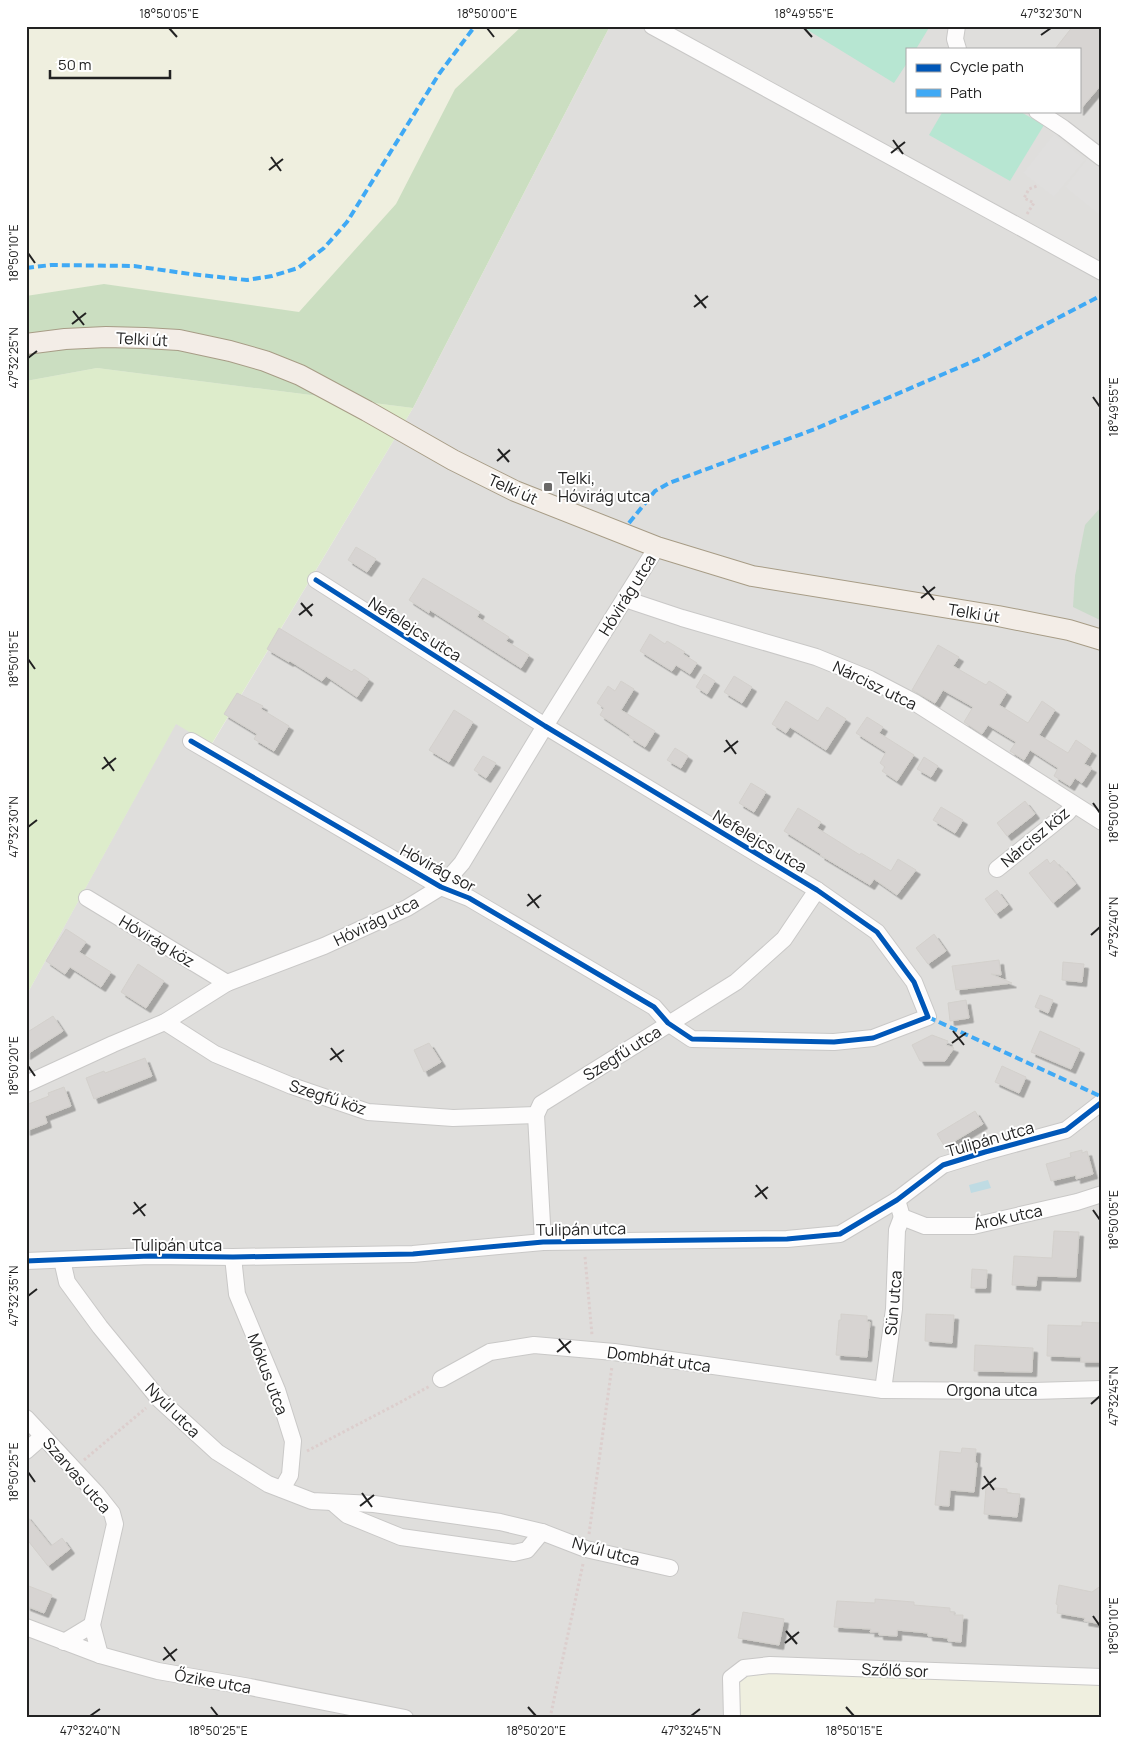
<svg xmlns="http://www.w3.org/2000/svg" width="1128" height="1744" font-family="Manrope,sans-serif">
<style>
.residential{fill:#dfdedc;fill-rule:evenodd}
.farmland{fill:#efefdf}
.grass{fill:#ddeccb}
.forest{fill:#cbdec1}
.cemetery{fill:#cadbca}
.pitch{fill:#b7e6d2}
.parking{fill:#e0dfde}
.water{fill:#bfdbe3}
.building{fill:#d7d4d2;stroke:#d3d0cc;filter:url(#shadow)}
.lines{fill:none;stroke-linecap:round;stroke-linejoin:round}
.minor-casing{stroke:#c9c8c7;stroke-width:18}
.major-casing{stroke:#a79c86;stroke-width:22}
.path{stroke:#dccecd;stroke-width:3;stroke-dasharray:2.5 2.5;stroke-linecap:butt}
.minor{stroke:#fdfcfc;stroke-width:16}
.major{stroke:#f3ede7;stroke-width:20}
.quiet{stroke:#3fa9f5;stroke-width:4;stroke-dasharray:8 4;stroke-linecap:butt}
.cycleway-casing{stroke:#fff;stroke-width:8}
.cycleway{stroke:#0057b8;stroke-width:5}
.ticks{fill:none;stroke:#222;stroke-width:2}
.poi-dot{fill:#6a6968;stroke:#fff;stroke-width:2}
.labels{text-anchor:middle;stroke-width:4;stroke-linejoin:round;paint-order:stroke}
.street-label{font-size:16px;fill:#222;stroke:#fff}
.poi-label{font-size:16px;fill:#222;stroke:#fff;text-anchor:start}
.neatline{fill:none;stroke:#222;stroke-width:2}
.ticks-label{font-size:12px;text-anchor:middle;fill:#222}
</style>
<defs>
<filter id="shadow"><feDropShadow dx="4.5" dy="4.5" stdDeviation="0" flood-color="#0004"/></filter>
</defs>
<rect width="100%" height="100%" fill="#f0eeeb"/>
<path class="residential" d="M610,26H1102V1677L732,1718H26V996L176,723L212,744L413,408ZM907,49H1079V111H907Z"/>
<g class="farmland">
<polygon points="26,26 610,26 413,408 97,368 26,381"/>
<polygon points="744,1668 1102,1677 1102,1718 732,1718 731,1678"/>
</g>
<polygon class="grass" points="97,368 413,408 211,745 176,724 26,996 26,381"/>
<polygon class="forest" points="522,26 610,26 413,408 97,368 26,381 26,296 104,284 299,312 396,204 455,89"/>
<polygon class="cemetery" points="1102,506 1102,621 1073,607 1075,576 1085,525"/>
<g class="pitch">
<polygon points="801,26 930,26 916,49 907,49 907,63 894,83"/>
<polygon points="943,111 1019,111 1044,125 1010,181 929,135"/>
</g>
<g class="parking">
<polygon points="1054,134 1085,160 1054,197 1023,173"/>
<polygon points="1097,146 1102,150 1102,217 1065,187"/>
</g>
<polygon class="water" points="988,1180 991,1188 971,1193 969,1185"/>
<g class="building">
<polygon points="1073,26 1102,26 1102,84 1079,111 1079,49 1055,49"/>
<polygon points="356,547 376,559 367,572 348,560"/>
<polygon points="423,578 480,612 477,617 509,637 506,641 529,655 521,668 430,610 429,613 409,600"/>
<polygon points="279,628 352,672 354,669 369,679 357,697 326,676 322,681 290,661 289,662 267,649"/>
<polygon points="650,634 665,644 667,641 685,652 683,654 697,663 690,674 676,665 672,671 640,651"/>
<polygon points="938,645 959,657 953,666 986,685 989,681 1007,692 999,705 1028,723 1042,701 1055,710 1039,735 1068,753 1076,740 1092,751 1084,764 1092,768 1082,783 1075,778 1070,786 1054,776 1058,768 1030,750 1024,760 1010,751 1016,742 988,725 982,734 964,722 973,707 943,690 935,703 912,690"/>
<polygon points="704,674 715,681 707,694 696,687"/>
<polygon points="734,676 752,687 742,703 724,692"/>
<polygon points="621,681 634,689 621,710 655,731 645,747 629,737 630,735 600,715 604,708 597,703 608,686 615,691"/>
<polygon points="237,693 263,706 261,709 289,726 274,751 254,739 257,734 224,714"/>
<polygon points="786,701 818,721 827,707 846,719 826,750 790,727 786,733 772,724"/>
<polygon points="454,710 473,722 449,762 429,750"/>
<polygon points="867,717 883,727 879,733 914,755 897,781 882,771 885,767 880,763 886,752 856,733"/>
<polygon points="675,748 688,756 681,768 667,760"/>
<polygon points="483,756 496,763 486,778 474,770"/>
<polygon points="924,757 938,766 931,777 917,769"/>
<polygon points="751,783 766,792 754,812 739,803"/>
<polygon points="1025,801 1035,814 1007,836 997,823"/>
<polygon points="941,807 963,820 955,833 933,820"/>
<polygon points="798,808 821,822 817,828 860,855 861,853 891,871 898,859 916,870 897,895 874,879 870,885 820,855 821,854 784,831"/>
<polygon points="1047,859 1050,864 1054,860 1061,868 1062,867 1076,884 1053,903 1029,873"/>
<polygon points="997,890 1008,905 996,914 985,899"/>
<polygon points="66,929 86,942 79,952 111,972 101,987 70,967 65,974 46,961"/>
<polygon points="934,934 946,951 928,964 916,948"/>
<polygon points="999,960 1001,975 991,974 1012,983 956,990 952,966"/>
<polygon points="1063,962 1084,964 1082,982 1062,980"/>
<polygon points="138,964 164,981 146,1008 121,992"/>
<polygon points="1040,995 1053,1000 1048,1013 1035,1007"/>
<polygon points="966,1000 969,1018 950,1021 948,1003"/>
<polygon points="53,1016 63,1031 26,1055 26,1033"/>
<polygon points="1040,1031 1080,1049 1071,1069 1031,1052"/>
<polygon points="932,1035 948,1041 946,1045 954,1048 945,1061 920,1061 912,1045"/>
<polygon points="429,1043 441,1062 424,1072 414,1050"/>
<polygon points="145,1058 152,1076 94,1099 86,1078 104,1071 105,1073"/>
<polygon points="1002,1066 1026,1077 1019,1093 995,1082"/>
<polygon points="64,1087 71,1106 45,1116 47,1123 26,1131 26,1105 49,1096 48,1093"/>
<polygon points="975,1111 983,1124 945,1147 937,1134"/>
<polygon points="1082,1150 1082,1153 1087,1151 1093,1174 1076,1179 1076,1175 1051,1181 1046,1164 1071,1157 1070,1153"/>
<polygon points="1054,1231 1079,1232 1076,1277 1037,1276 1036,1286 1012,1285 1014,1256 1052,1258"/>
<polygon points="972,1269 987,1270 986,1288 971,1288"/>
<polygon points="841,1314 867,1316 867,1322 870,1322 867,1357 836,1355 839,1320 841,1320"/>
<polygon points="926,1314 954,1315 952,1343 925,1341"/>
<polygon points="1082,1322 1102,1323 1102,1362 1081,1362 1081,1357 1047,1356 1048,1325 1082,1326"/>
<polygon points="975,1345 1033,1348 1032,1372 974,1371"/>
<polygon points="962,1448 976,1449 975,1463 977,1463 974,1492 950,1490 949,1506 935,1505 940,1451 961,1453"/>
<polygon points="986,1487 1007,1489 1007,1493 1020,1494 1017,1517 984,1514"/>
<polygon points="26,1515 51,1546 62,1538 70,1549 48,1566 26,1538"/>
<polygon points="26,1585 52,1595 44,1613 26,1606"/>
<polygon points="1059,1585 1092,1592 1102,1585 1102,1624 1084,1621 1085,1618 1057,1613 1058,1605 1056,1604"/>
<polygon points="875,1599 914,1602 914,1605 950,1608 950,1612 954,1612 954,1615 963,1615 961,1642 948,1641 948,1638 928,1636 928,1633 897,1630 897,1636 879,1635 879,1632 870,1632 871,1629 834,1627 837,1601 875,1603"/>
<polygon points="743,1612 784,1619 779,1645 738,1638"/>
</g>
<g class="lines">
<g class="minor-casing">
<g id="minor">
<polyline points="652,26 1102,272"/>
<polyline points="957,26 955,39 958,49"/>
<polyline points="1037,111 1063,128 1102,158"/>
<polyline points="625,599 682,618 816,657 870,679 914,702 1102,822"/>
<polyline points="191,741 441,887 469,898 654,1007 668,1023 692,1039 834,1042 873,1038 928,1017 914,982 877,932 817,890 545,726 316,580"/>
<polyline points="997,869 1067,813 1074,805"/>
<polyline points="87,898 227,983"/>
<polyline points="165,1022 215,1054 292,1086 368,1112 453,1118 536,1115"/>
<polyline points="26,1084 113,1044 165,1022 227,983 324,946 407,908 441,887 462,863 545,726 657,547"/>
<polyline points="897,1200 902,1217 925,1226 973,1226 1077,1202 1102,1194"/>
<polyline points="543,1242 536,1115 541,1104 736,982 784,939 817,890"/>
<polyline points="233,1257 237,1294 277,1390 293,1441 290,1475 282,1489"/>
<polyline points="62,1260 67,1282 100,1327 159,1399 217,1452 268,1484 312,1501 374,1504 500,1522 542,1532 586,1549 670,1568"/>
<polyline points="26,1261 150,1256 233,1257 413,1254 543,1242 787,1239 840,1234 897,1200 943,1165 985,1152 1066,1130 1102,1102"/>
<polyline points="441,1379 490,1352 534,1345 614,1352 883,1390 1033,1391 1102,1389"/>
<polyline points="883,1390 894,1309 897,1230 902,1217"/>
<polyline points="26,1418 97,1494 112,1513 115,1524 92,1625 100,1655"/>
<polyline points="26,1451 43,1436"/>
<polyline points="332,1502 347,1515 401,1537 514,1553 527,1550 542,1532"/>
<polyline points="26,1627 100,1655 158,1671 250,1687 405,1718"/>
<polyline points="64,1642 92,1625"/>
<polyline points="732,1718 731,1678 744,1668 770,1665 1102,1677"/>
</g>
</g>
<g class="major-casing">
<polyline id="major" points="26,344 65,339 106,337 145,338 179,340 230,351 265,361 300,375 367,411 453,460 515,491 657,547 752,576 998,616 1069,630 1102,640"/>
</g>
<g class="path">
<polyline points="1027,214 1034,203 1024,198 1029,189 1037,186"/>
<polyline points="585,1257 592,1335"/>
<polyline points="307,1451 397,1404 430,1386"/>
<polyline points="84,1460 146,1408"/>
<polyline points="589,1534 612,1366"/>
<polyline points="550,1718 583,1564"/>
</g>
<use href="#minor" class="minor"/>
<use href="#major" class="major"/>
<g class="quiet">
<polyline points="26,268 51,265 134,266 190,274 247,280 272,276 298,268 324,248 347,222 439,74 475,26"/>
<polyline points="629,523 655,491 669,483 815,429 981,358 1102,295"/>
<polyline points="928,1017 1102,1097"/>
</g>
<g class="cycleway-casing">
<g id="cycleway">
<polyline points="191,741 441,887 469,898 654,1007 668,1023 692,1039 834,1042 873,1038 928,1017 914,982 877,932 817,890 545,726 316,580"/>
<polyline points="26,1261 150,1256 233,1257 413,1254 543,1242 787,1239 840,1234 897,1200 943,1165 985,1152 1066,1130 1102,1102"/>
</g>
</g>
<use href="#cycleway" class="cycleway"/>
</g>
<path class="ticks" d="M169,28L177,37M487,28L494,37M804,28L812,37M1041,35L1051,28M893,140L903,154M891,153L905,142M271,157L281,171M269,170L283,159M28,253L35,263M695,295L706,308M694,307L708,296M73,311L84,325M72,324L86,313M28,358L37,351M1093,397L1100,407M498,449L509,462M497,461L510,450M923,586L934,600M921,598L935,587M301,603L312,616M299,615L313,604M28,659L35,669M726,740L736,754M724,752L738,741M104,757L114,771M102,769L116,758M1093,803L1100,813M28,827L37,820M528,894L539,908M527,906L541,895M1091,935L1100,927M953,1031L964,1045M952,1043L966,1033M331,1048L342,1062M330,1060L344,1050M28,1066L35,1076M756,1185L767,1199M755,1197L768,1187M134,1202L145,1216M1093,1210L1100,1220M133,1214L146,1204M28,1296L37,1289M559,1339L570,1353M557,1352L571,1341M1091,1404L1100,1396M28,1472L35,1482M984,1476L994,1490M982,1489L996,1478M362,1493L372,1507M360,1506L374,1495M1093,1616L1100,1626M786,1631L797,1644M785,1643L799,1632M164,1647L175,1661M163,1660L177,1649M211,1707L218,1716M528,1707L536,1716M846,1707L854,1716M90,1716L100,1709M691,1716L700,1709"/>
<rect class="poi-dot" x="543" y="482" width="10" height="10" rx="2.5"/>
<g class="labels">
<g class="street-label">
<text transform="translate(142 339) rotate(3)" y="6">Telki út</text>
<text transform="translate(513 489) rotate(24)" y="6">Telki út</text>
<text transform="translate(627 595) rotate(-58)" y="6">Hóvirág utca</text>
<text transform="translate(974 613) rotate(9)" y="6">Telki út</text>
<text transform="translate(415 629) rotate(32)" y="6">Nefelejcs utca</text>
<text transform="translate(875 685) rotate(26)" y="6">Nárcisz utca</text>
<text transform="translate(1035 837) rotate(-40)" y="6">Nárcisz köz</text>
<text transform="translate(760 841) rotate(31)" y="6">Nefelejcs utca</text>
<text transform="translate(438 868) rotate(28)" y="6">Hóvirág sor</text>
<text transform="translate(376 921) rotate(-26)" y="6">Hóvirág utca</text>
<text transform="translate(157 941) rotate(31)" y="6">Hóvirág köz</text>
<text transform="translate(622 1053) rotate(-32)" y="6">Szegfű utca</text>
<text transform="translate(328 1097) rotate(18)" y="6">Szegfű köz</text>
<text transform="translate(990 1139) rotate(-16)" y="6">Tulipán utca</text>
<text transform="translate(1008 1217) rotate(-12)" y="6">Árok utca</text>
<text transform="translate(581 1229) rotate(-1)" y="6">Tulipán utca</text>
<text x="177" y="1251">Tulipán utca</text>
<text transform="translate(893 1303) rotate(-85)" y="6">Sün utca</text>
<text transform="translate(659 1359) rotate(8)" y="6">Dombhát utca</text>
<text transform="translate(268 1374) rotate(69)" y="6">Mókus utca</text>
<text x="992" y="1396">Orgona utca</text>
<text transform="translate(173 1410) rotate(45)" y="6">Nyúl utca</text>
<text transform="translate(77 1475) rotate(49)" y="6">Szarvas utca</text>
<text transform="translate(606 1551) rotate(15)" y="6">Nyúl utca</text>
<text transform="translate(895 1670) rotate(2)" y="6">Szőlő sor</text>
<text transform="translate(213 1681) rotate(10)" y="6">Őzike utca</text>
</g>
<g class="poi-label">
<text x="558" y="484">Telki,<tspan x="558" dy="18">Hóvirág utca</tspan></text>
</g>
</g>
<rect width="1128" height="1744" fill="none" stroke="#ffffff" stroke-width="55"/>
<rect x="906" y="48" width="175" height="65" fill="#ffffff" stroke="#a7a7a7"/>
<rect x="916" y="64" width="25" height="8" fill="#0057b8" stroke="#a7a7a7"/>
<text x="950" y="72" font-size="15" fill="#222222">Cycle path</text>
<rect x="916" y="89" width="25" height="8" fill="#3fa9f5" stroke="#a7a7a7"/>
<text x="950" y="98" font-size="15" fill="#222222">Path</text>
<path d="M50 70v8h120v-8" fill="none" stroke="#222222" stroke-width="2.5"/>
<text x="58" y="70" font-size="15" fill="#222222" stroke="#ffffff" stroke-width="4" paint-order="stroke">50 m</text>
<rect x="28" y="28" width="1072" height="1688" class="neatline"/>
<g class="ticks-label">
<text x="169" y="18">18°50'05"E</text>
<text x="487" y="18">18°50'00"E</text>
<text x="804" y="18">18°49'55"E</text>
<text x="1051" y="18">47°32'30"N</text>
<text transform="translate(14 253) rotate(-90)" y="4">18°50'10"E</text>
<text transform="translate(14 358) rotate(-90)" y="4">47°32'25"N</text>
<text transform="translate(1114 407) rotate(-90)" y="4">18°49'55"E</text>
<text transform="translate(14 659) rotate(-90)" y="4">18°50'15"E</text>
<text transform="translate(1114 813) rotate(-90)" y="4">18°50'00"E</text>
<text transform="translate(14 827) rotate(-90)" y="4">47°32'30"N</text>
<text transform="translate(1114 927) rotate(-90)" y="4">47°32'40"N</text>
<text transform="translate(14 1066) rotate(-90)" y="4">18°50'20"E</text>
<text transform="translate(1114 1220) rotate(-90)" y="4">18°50'05"E</text>
<text transform="translate(14 1296) rotate(-90)" y="4">47°32'35"N</text>
<text transform="translate(1114 1396) rotate(-90)" y="4">47°32'45"N</text>
<text transform="translate(14 1472) rotate(-90)" y="4">18°50'25"E</text>
<text transform="translate(1114 1626) rotate(-90)" y="4">18°50'10"E</text>
<text x="90" y="1735">47°32'40"N</text>
<text x="218" y="1735">18°50'25"E</text>
<text x="536" y="1735">18°50'20"E</text>
<text x="691" y="1735">47°32'45"N</text>
<text x="854" y="1735">18°50'15"E</text>
</g>
</svg>
